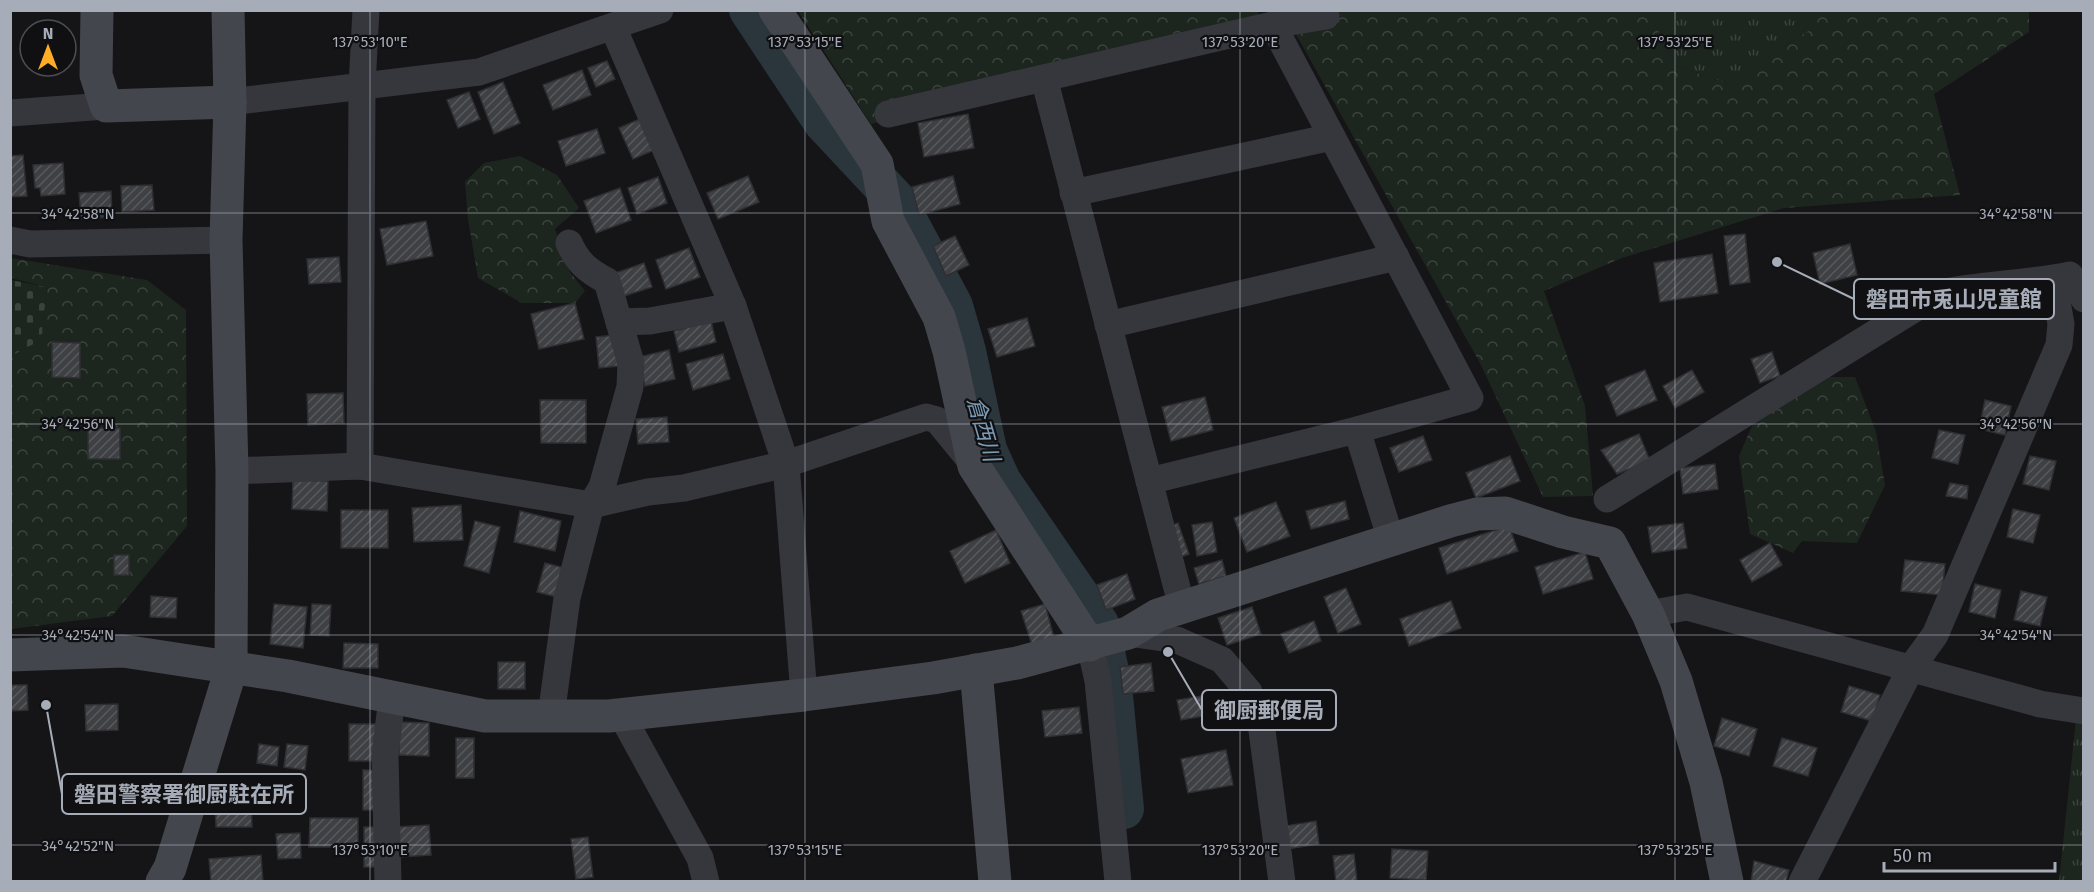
<svg xmlns="http://www.w3.org/2000/svg" width="2094" height="892" font-family="'Fira Sans','Noto Sans JP',sans-serif">
<style>
.grass{fill:url(#grass-tufts)}
.forest{fill:url(#forest-crowns)}
.cemetery{fill:url(#cemetery-stones)}
.lines{fill:none;stroke-linecap:round;stroke-linejoin:round}
.river{stroke:#2a353c;stroke-width:40}
.building{fill:url(#building-hatch);stroke:#2f2f33;stroke-width:1.5}
.street{stroke:#36373d;stroke-width:27}
.secondary{stroke:#44464d;stroke-width:33}
.ticks{fill:none;stroke:#a6acb8;stroke-width:1.5;stroke-opacity:0.45}
.labels{text-anchor:middle;stroke-width:4.5;stroke-linejoin:round;paint-order:stroke}
.water-label{font-size:22px;font-style:italic;fill:#7b9cb6;stroke:#101012}
.ticks-label{font-size:15px;text-anchor:middle;fill:#a6acb8;stroke:#101012;stroke-width:4.5;stroke-linejoin:round;paint-order:stroke}
.leader{fill:none;stroke:#a6acb8;stroke-width:2}
.callout-dot{fill:#a6acb8;stroke:#101012;stroke-width:2}
.callout{fill:#101012;stroke:#a6acb8;stroke-width:2}
.callout-label{font-size:22px;text-anchor:middle;font-weight:bold;fill:#a6acb8}
</style>
<defs>
<pattern id="grass-tufts" width="24" height="20" patternUnits="userSpaceOnUse" patternTransform="scale(1.5)"><rect width="24" height="20" fill="#1d261e"/><path d="M3 7l-1-3M5 7V3M7 7l1-3M15 17l-1-3M17 17v-4M19 17l1-3" fill="none" stroke="#3b433d"/></pattern>
<pattern id="forest-crowns" width="20" height="18" patternUnits="userSpaceOnUse" patternTransform="scale(1.5)"><rect width="20" height="18" fill="#1d261e"/><path d="M2 6a3 3 0 1 1 6 0M12 15a3 3 0 1 1 6 0" fill="none" stroke="#3b433d"/></pattern>
<pattern id="cemetery-stones" width="16" height="16" patternUnits="userSpaceOnUse" patternTransform="scale(1.5)"><rect width="16" height="16" fill="#1d261e"/><path d="M2 7V4a2 2 0 0 1 4 0v3zM10 15v-3a2 2 0 0 1 4 0v3z" fill="#3b433d"/></pattern>
<pattern id="building-hatch" width="6" height="6" patternUnits="userSpaceOnUse" patternTransform="scale(1.5)"><rect width="6" height="6" fill="#3f4044"/><path d="M-1 1l2-2M0 6l6-6M5 7l2-2" fill="none" stroke="#58595d"/></pattern>
</defs>
<rect width="100%" height="100%" fill="#151517"/>
<g class="grass">
<polygon points="1649,11 1808,11 1813,28 1728,84 1674,65"/>
<polygon points="2077,710 2083,711 2083,881 2059,882"/>
</g>
<g class="forest">
<polygon points="1258,10 1261,28 997,89 871,124 798,11"/>
<polygon points="1283,11 1649,11 1674,65 1728,84 1813,28 1808,11 2029,11 2029,32 1934,94 1960,195 1784,208 1622,258 1544,291 1585,406 1593,496 1543,497 1480,363"/>
<polygon points="520,156 557,175 579,208 555,229 570,272 585,291 575,303 522,303 478,278 468,219 465,182 484,163"/>
<polygon points="11,258 147,280 186,310 187,526 112,616 11,629 10,356 41,340 47,287 11,278"/>
<polygon points="1804,377 1855,377 1876,432 1885,485 1857,543 1802,541 1793,553 1750,534 1739,456 1755,419"/>
</g>
<polygon class="cemetery" points="11,280 47,287 41,340 11,356"/>
<g class="lines">
<polyline class="river" points="749,10 823,122 897,201 953,306 966,351 987,450 1001,481 1099,624 1112,685 1124,809"/>
</g>
<g class="building">
<polygon points="607,61 615,79 596,87 588,68"/>
<polygon points="582,70 591,95 553,110 543,85"/>
<polygon points="503,82 520,123 494,134 478,92"/>
<polygon points="469,92 480,119 458,128 447,100"/>
<polygon points="968,114 974,148 924,157 918,123"/>
<polygon points="640,119 654,150 633,159 619,128"/>
<polygon points="597,129 605,153 566,166 558,141"/>
<polygon points="23,155 27,196 10,197 10,156"/>
<polygon points="63,163 65,194 41,196 40,188 35,188 33,165"/>
<polygon points="748,176 759,202 718,219 707,193"/>
<polygon points="953,176 960,204 919,215 912,187"/>
<polygon points="658,177 667,203 637,214 628,188"/>
<polygon points="152,185 154,210 122,212 121,186"/>
<polygon points="620,188 631,220 596,233 584,201"/>
<polygon points="111,191 112,217 81,219 79,193"/>
<polygon points="426,221 433,256 387,265 380,229"/>
<polygon points="1745,234 1750,282 1730,285 1724,236"/>
<polygon points="955,236 969,265 946,276 933,246"/>
<polygon points="1850,244 1857,275 1820,284 1813,253"/>
<polygon points="689,248 700,277 666,289 656,260"/>
<polygon points="1712,254 1718,293 1660,302 1654,263"/>
<polygon points="339,257 341,282 309,284 307,259"/>
<polygon points="644,263 652,287 621,297 613,274"/>
<polygon points="575,303 584,339 539,349 531,314"/>
<polygon points="1027,318 1035,346 997,357 988,329"/>
<polygon points="711,321 716,342 679,352 674,331"/>
<polygon points="615,335 618,366 599,368 596,337"/>
<polygon points="52,342 80,343 80,378 52,377"/>
<polygon points="669,350 675,379 645,386 639,357"/>
<polygon points="1772,352 1780,376 1760,383 1751,359"/>
<polygon points="723,354 730,379 693,390 686,364"/>
<polygon points="1645,370 1657,400 1617,416 1605,386"/>
<polygon points="1692,370 1704,392 1675,408 1663,386"/>
<polygon points="343,393 344,423 308,425 307,394"/>
<polygon points="1205,397 1213,430 1171,441 1162,407"/>
<polygon points="540,400 586,400 586,443 541,443"/>
<polygon points="1985,400 2011,406 2005,435 1979,429"/>
<polygon points="667,417 669,442 638,444 636,419"/>
<rect x="88" y="428" width="32" height="31"/>
<polygon points="1939,430 1965,435 1958,464 1932,458"/>
<polygon points="1639,434 1650,461 1617,474 1601,450"/>
<polygon points="1423,436 1432,460 1399,472 1390,448"/>
<polygon points="1510,456 1520,481 1476,498 1466,473"/>
<polygon points="2030,456 2056,461 2049,490 2023,484"/>
<polygon points="1715,464 1718,489 1683,494 1680,468"/>
<polygon points="293,480 328,481 327,511 292,509"/>
<polygon points="1950,483 1968,486 1967,499 1946,496"/>
<polygon points="1345,501 1349,519 1311,529 1306,511"/>
<polygon points="1276,502 1290,536 1247,552 1234,518"/>
<polygon points="461,505 463,540 414,542 412,508"/>
<polygon points="2013,509 2040,515 2033,543 2007,537"/>
<rect x="341" y="510" width="47" height="38"/>
<polygon points="520,511 561,521 555,551 514,542"/>
<polygon points="475,521 500,527 489,573 464,566"/>
<polygon points="1212,522 1217,552 1197,556 1192,525"/>
<polygon points="1178,523 1189,554 1172,560 1161,530"/>
<polygon points="1683,523 1687,548 1652,553 1648,527"/>
<polygon points="1509,526 1518,551 1447,574 1439,548"/>
<polygon points="996,530 1010,563 965,583 950,551"/>
<polygon points="1770,543 1782,565 1752,582 1740,560"/>
<polygon points="1585,552 1593,579 1543,594 1535,567"/>
<rect x="114" y="555" width="15" height="20"/>
<polygon points="1222,560 1226,576 1199,584 1194,568"/>
<polygon points="1905,560 1945,564 1942,595 1901,591"/>
<polygon points="545,563 565,568 557,597 537,592"/>
<polygon points="1127,574 1135,599 1106,610 1097,585"/>
<polygon points="1975,584 2001,590 1995,618 1969,612"/>
<polygon points="1346,588 1361,624 1338,633 1324,597"/>
<polygon points="2021,591 2047,597 2040,626 2014,620"/>
<polygon points="151,596 177,598 176,618 150,617"/>
<polygon points="1451,601 1461,628 1409,646 1400,619"/>
<polygon points="274,604 307,607 303,648 270,644"/>
<polygon points="312,604 331,605 329,636 310,635"/>
<polygon points="1045,604 1054,638 1032,645 1021,611"/>
<polygon points="1252,607 1261,634 1227,645 1218,618"/>
<polygon points="1314,621 1321,641 1289,653 1281,634"/>
<polygon points="344,643 378,644 378,668 343,668"/>
<rect x="498" y="662" width="27" height="27"/>
<polygon points="1151,663 1154,691 1123,694 1120,667"/>
<polygon points="10,685 27,685 28,710 10,711"/>
<polygon points="1849,686 1880,695 1872,721 1841,712"/>
<polygon points="1201,696 1204,716 1181,720 1177,700"/>
<polygon points="118,704 118,730 86,731 85,705"/>
<polygon points="1079,707 1082,733 1045,737 1042,711"/>
<polygon points="1722,718 1757,729 1749,756 1714,746"/>
<polygon points="400,722 429,723 429,756 399,755"/>
<polygon points="349,724 378,724 377,761 349,761"/>
<rect x="456" y="738" width="18" height="40"/>
<polygon points="1782,738 1817,748 1808,776 1773,766"/>
<polygon points="259,744 279,747 277,766 257,763"/>
<polygon points="287,744 308,746 305,770 284,767"/>
<polygon points="1226,750 1233,785 1188,793 1181,759"/>
<rect x="363" y="770" width="17" height="40"/>
<polygon points="251,800 252,827 216,827 215,801"/>
<polygon points="310,818 358,818 358,847 309,847"/>
<polygon points="1316,821 1319,844 1288,849 1285,826"/>
<polygon points="429,825 431,855 399,857 396,827"/>
<rect x="364" y="827" width="17" height="40"/>
<polygon points="300,833 301,858 278,859 276,834"/>
<polygon points="588,837 593,877 576,879 571,839"/>
<polygon points="1392,849 1428,851 1426,880 1390,878"/>
<polygon points="1354,854 1357,882 1336,882 1333,856"/>
<polygon points="261,855 263,882 211,882 209,859"/>
<polygon points="1754,861 1789,870 1786,882 1751,882"/>
</g>
<g class="lines">
<g class="street">
<polyline points="613,27 733,306 786,464 804,695"/>
<polyline points="1044,78 1182,607"/>
<polyline points="230,102 479,72 660,10"/>
<polyline points="10,113 106,106"/>
<polyline points="888,114 1273,25 1326,16"/>
<polyline points="1073,193 1332,137"/>
<polyline points="10,240 30,244 226,240"/>
<polyline points="619,322 650,321 733,306"/>
<polyline points="1108,325 1396,257"/>
<polyline points="1357,430 1391,540"/>
<polyline points="360,466 362,86 366,10"/>
<polyline points="232,471 360,466 591,505 648,492 684,488 786,464 926,417 937,420 974,465"/>
<polyline points="1149,481 1357,430 1470,398 1273,25"/>
<path d="M1607,499L1940,293C1983,284 2027,284 2070,275L2084,299"/>
<polyline points="1648,614 1687,607 2040,704 2084,711"/>
<polyline points="1128,633 1177,640 1222,660 1249,692 1261,723 1282,882"/>
<polyline points="1090,645 1098,681 1118,882"/>
<polyline points="621,714 700,858 706,882"/>
<path d="M551,716L567,598L591,505L602,487L630,387L631,363L607,281C588,271 578,263 569,243"/>
<polyline points="388,882 385,756 392,697"/>
<polyline points="1802,882 1911,668 1935,635 2059,345 2061,324 2053,279"/>
</g>
<g class="secondary">
<polyline points="97,10 96,75 106,106 230,102"/>
<polyline points="775,10 877,164 888,221 939,317 949,351 974,466 1090,645"/>
<polyline points="10,655 123,651 288,676 485,716 609,716 804,695 933,678 1017,663 1128,633 1158,615 1450,521 1477,514 1505,513 1563,532 1610,543 1648,614 1676,681 1706,782 1727,882"/>
<polyline points="976,670 995,882"/>
<polyline points="162,882 170,868 231,669 232,471 226,240 230,102 228,10"/>
</g>
</g>
<path class="ticks" d="M370,10V882M805,10V882M1240,10V882M1675,10V882M10,213H2084M10,424H2084M10,635H2084M10,845H2084"/>
<g class="labels">
<g class="water-label">
<text transform="translate(984 429) rotate(74)" y="8">倉西川</text>
</g>
</g>
<g class="ticks-label">
<text x="370" y="47">137°53'10"E</text>
<text x="805" y="47">137°53'15"E</text>
<text x="1240" y="47">137°53'20"E</text>
<text x="1675" y="47">137°53'25"E</text>
<text x="78" y="219">34°42'58"N</text>
<text x="2016" y="219">34°42'58"N</text>
<text x="78" y="429">34°42'56"N</text>
<text x="2016" y="429">34°42'56"N</text>
<text x="78" y="640">34°42'54"N</text>
<text x="2016" y="640">34°42'54"N</text>
<text x="78" y="851">34°42'52"N</text>
<text x="370" y="855">137°53'10"E</text>
<text x="805" y="855">137°53'15"E</text>
<text x="1240" y="855">137°53'20"E</text>
<text x="1675" y="855">137°53'25"E</text>
</g>
<path class="leader" d="M1777 262L1854 299M1168 652L1202 710M46 705L62 794"/>
<g class="callout-dot">
<circle cx="1777" cy="262" r="6"/>
<circle cx="1168" cy="652" r="6"/>
<circle cx="46" cy="705" r="6"/>
</g>
<g class="callout">
<rect x="1854" y="279" width="200" height="40" rx="6"/>
<rect x="1202" y="690" width="134" height="40" rx="6"/>
<rect x="62" y="774" width="244" height="40" rx="6"/>
</g>
<g class="callout-label">
<text x="1954" y="307">磐田市兎山児童館</text>
<text x="1269" y="718">御厨郵便局</text>
<text x="184" y="802">磐田警察署御厨駐在所</text>
</g>
<rect width="2094" height="892" fill="none" stroke="#a6acb8" stroke-width="24"/>
<g transform="translate(48 48)"><circle r="28" fill="#101012" stroke="#4c4e54" stroke-width="1.5"/>
<path d="M0-4.5L10 22L0 15L-10 22Z" fill="#feae26"/>
<text y="-9" font-size="16" font-weight="bold" text-anchor="middle" fill="#a6acb8">N</text>
</g>
<path d="M1884 862v9h171v-9" fill="none" stroke="#a6acb8" stroke-width="3"/>
<text x="1893" y="862" font-size="18" fill="#a6acb8" stroke="#101012" stroke-width="4.5" paint-order="stroke">50 m</text>
</svg>
